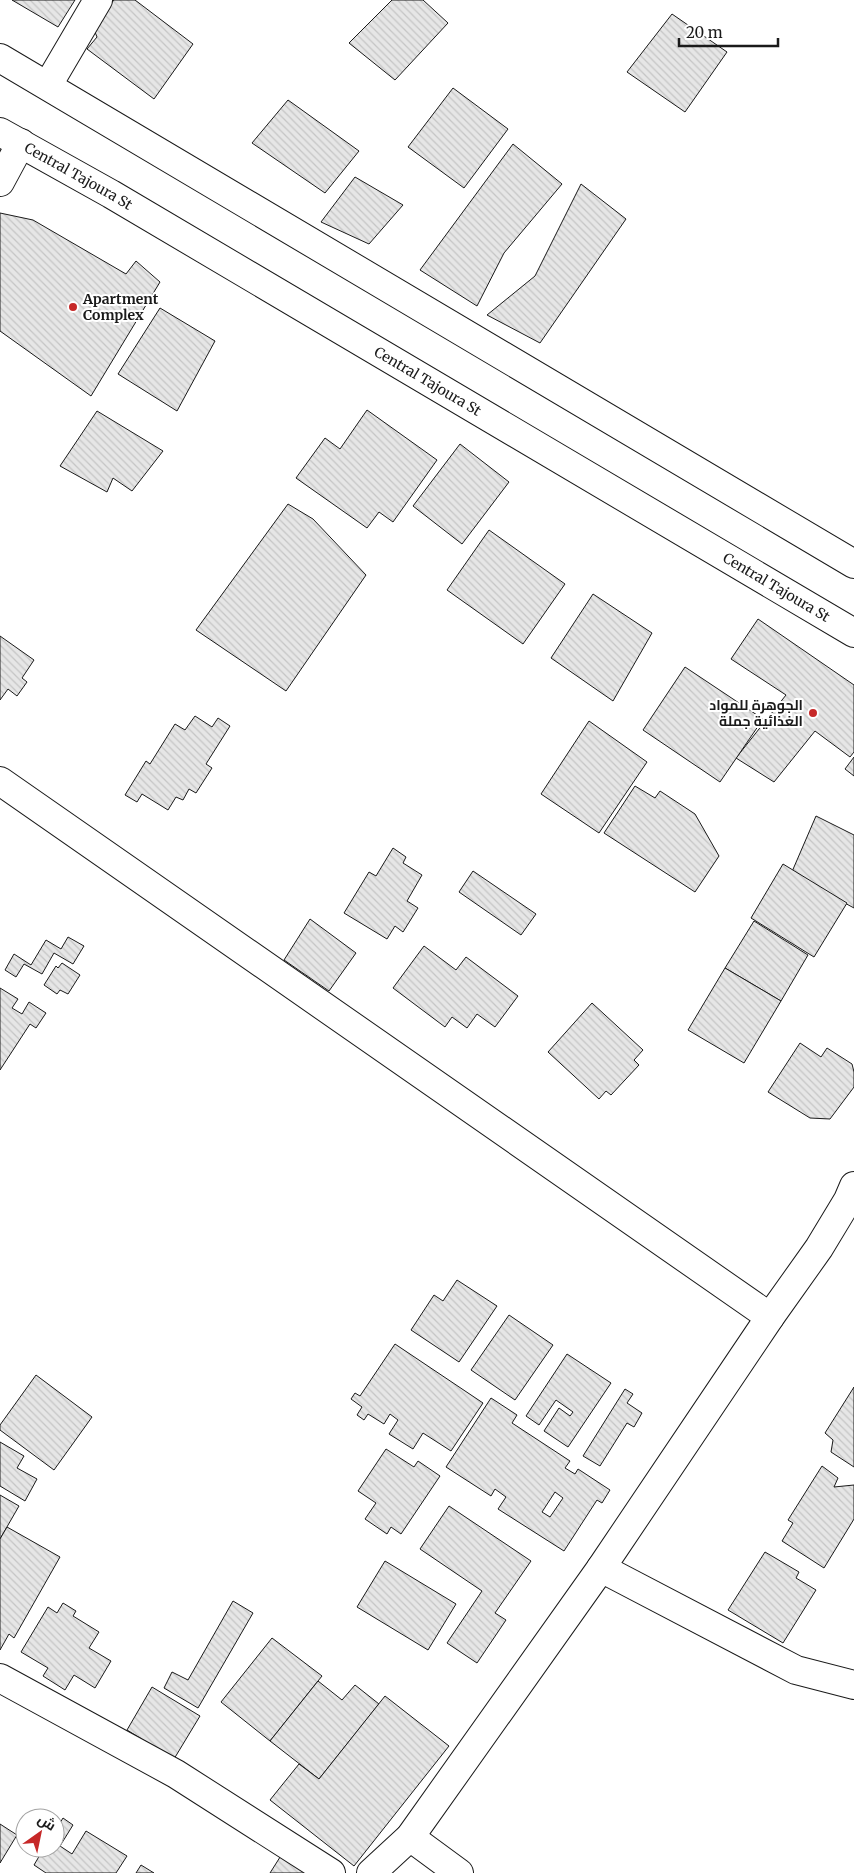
<svg xmlns="http://www.w3.org/2000/svg" width="854" height="1873" font-family="Merriweather,Cairo,serif">
<style>
.building{fill:url(#building-back-hatch);stroke:#1a1a1a;fill-rule:evenodd}
.lines{fill:none;stroke-linecap:round;stroke-linejoin:round}
.minor-casing{stroke:#1a1a1a;stroke-width:30}
.major-casing{stroke:#1a1a1a;stroke-width:30}
.minor{stroke:#fff;stroke-width:28}
.major{stroke:#fff;stroke-width:28}
.poi-dot{fill:#c62828;stroke:#fff;stroke-width:2}
.labels{text-anchor:middle;stroke-width:4;stroke-linejoin:round;paint-order:stroke}
.street-label{font-size:14px;fill:#1a1a1a;stroke:#fff}
.poi-label{font-size:14px;font-weight:bold;fill:#1a1a1a;stroke:#fff;text-anchor:start}
</style>
<defs>
<pattern id="building-back-hatch" width="6" height="6" patternUnits="userSpaceOnUse" patternTransform="scale(1.25)"><rect width="6" height="6" fill="#e6e6e6"/><path d="M-1 5l2 2M0 0l6 6M5-1l2 2" fill="none" stroke="#c5c5c5"/></pattern>
</defs>
<rect width="100%" height="100%" fill="#fff"/>
<g class="building">
<polygon points="12,0 75,0 58,27"/>
<polygon points="114,0 135,0 193,44 154,99 87,49 97,37 95,32 100,16"/>
<polygon points="392,0 423,0 448,23 395,80 349,43"/>
<polygon points="672,14 727,52 685,112 627,72"/>
<polygon points="453,88 508,129 464,188 408,147"/>
<polygon points="288,100 359,151 325,193 252,143"/>
<polygon points="513,144 562,184 504,253 477,306 420,270"/>
<polygon points="355,177 403,205 369,244 321,222"/>
<polygon points="581,184 626,219 540,343 487,315 535,276"/>
<polygon points="0,213 33,220 126,274 136,261 160,282 91,396 0,331"/>
<polygon points="160,308 215,341 177,411 118,374"/>
<polygon points="367,410 437,460 393,522 379,512 367,528 296,478 325,438 340,449"/>
<polygon points="97,411 163,451 132,491 113,478 107,492 60,466"/>
<polygon points="460,444 509,482 462,544 413,506"/>
<polygon points="288,504 313,519 366,575 286,691 196,630"/>
<polygon points="489,530 565,584 523,644 447,590"/>
<polygon points="593,594 652,633 613,701 551,658"/>
<polygon points="758,619 854,685 854,752 850,757 815,731 774,782 736,758 786,695 731,659"/>
<polygon points="0,636 34,660 22,678 27,682 17,696 8,689 0,700"/>
<polygon points="685,667 763,719 720,782 643,730"/>
<polygon points="195,716 212,727 218,718 230,726 206,764 212,768 196,793 189,789 183,800 176,797 168,810 142,794 137,802 125,795 146,761 150,764 175,724 185,730"/>
<polygon points="589,721 647,762 599,833 541,794"/>
<polygon points="854,757 854,776 845,769"/>
<polygon points="635,786 655,798 660,791 695,814 719,856 695,892 604,833"/>
<polygon points="816,816 854,835 854,908 791,874"/>
<polygon points="393,848 406,857 403,863 422,875 407,901 418,908 403,932 395,926 387,939 344,913 369,872 376,876"/>
<polygon points="783,864 847,903 814,957 751,918"/>
<polygon points="473,871 536,914 521,935 459,892"/>
<polygon points="310,919 356,953 329,991 284,960"/>
<polygon points="754,921 808,955 781,1001 725,968"/>
<polygon points="68,937 84,946 73,964 54,953 42,974 24,964 16,977 5,970 14,954 31,965 46,940 61,949"/>
<polygon points="424,946 456,970 466,957 518,996 495,1027 477,1014 467,1028 452,1017 445,1027 393,988"/>
<polygon points="62,963 80,975 68,994 60,990 57,994 44,985 56,966 58,968"/>
<polygon points="725,968 781,1001 744,1063 688,1030"/>
<polygon points="0,988 18,999 12,1008 22,1014 29,1002 46,1013 36,1028 30,1024 0,1070"/>
<polygon points="592,1003 643,1050 634,1060 639,1065 611,1095 606,1091 599,1099 548,1052"/>
<polygon points="800,1043 821,1057 827,1048 852,1064 854,1072 854,1087 830,1119 810,1118 768,1092"/>
<polygon points="457,1280 497,1306 459,1362 411,1330 434,1295 443,1301"/>
<polygon points="509,1315 553,1345 515,1400 471,1370"/>
<polygon points="395,1344 483,1403 451,1451 423,1433 413,1449 389,1434 398,1420 390,1414 384,1424 368,1414 364,1420 357,1415 362,1407 351,1399 355,1393 360,1396"/>
<polygon points="567,1354 611,1383 568,1447 544,1431 559,1408 570,1416 573,1412 556,1400 539,1425 526,1416"/>
<polygon points="36,1375 92,1417 54,1470 0,1430 0,1425"/>
<polygon points="854,1387 854,1467 831,1452 833,1440 825,1433"/>
<polygon points="625,1389 633,1394 627,1403 642,1413 634,1427 627,1423 600,1466 583,1456"/>
<path d="M491,1398L517,1415L512,1423L570,1461L565,1468L575,1474L578,1469L610,1490L602,1503L597,1500L564,1551L498,1509L506,1497L495,1489L491,1496L446,1467ZM555,1492L563,1498L550,1517L542,1512Z"/>
<polygon points="0,1442 24,1456 17,1468 37,1479 25,1501 0,1486"/>
<polygon points="386,1449 414,1467 418,1461 440,1476 401,1534 391,1527 387,1534 365,1519 376,1503 358,1491"/>
<polygon points="822,1466 838,1478 834,1487 854,1485 854,1519 824,1568 782,1541 793,1523 788,1520"/>
<polygon points="0,1495 19,1506 0,1539"/>
<polygon points="449,1506 531,1561 495,1613 506,1620 477,1663 447,1643 482,1591 420,1549"/>
<polygon points="7,1527 60,1557 14,1638 9,1634 0,1650 0,1539"/>
<polygon points="765,1552 799,1572 796,1578 816,1590 783,1643 728,1610"/>
<polygon points="385,1561 456,1604 428,1650 357,1607"/>
<polygon points="233,1601 253,1613 198,1708 164,1688 172,1672 188,1680"/>
<polygon points="63,1603 76,1611 73,1616 99,1632 89,1648 111,1661 95,1688 74,1675 65,1690 43,1676 48,1668 21,1652 48,1607 57,1613"/>
<polygon points="272,1638 322,1676 270,1741 221,1702"/>
<polygon points="318,1681 342,1700 355,1685 379,1704 319,1779 270,1741"/>
<polygon points="152,1687 200,1716 174,1759 127,1730"/>
<polygon points="385,1696 449,1746 354,1866 270,1800 299,1764 319,1779"/>
<polygon points="63,1818 73,1825 60,1846 72,1854 86,1831 127,1856 116,1873 46,1873 34,1865 44,1848 55,1848 55,1831"/>
<polygon points="0,1824 17,1835 0,1863"/>
<polygon points="282,1854 315,1873 270,1873"/>
<polygon points="141,1865 154,1873 136,1873"/>
</g>
<g class="lines">
<g class="minor-casing">
<g id="minor">
<polyline points="48,85 98,0"/>
<polyline points="0,182 21,143"/>
<polyline points="0,781 770,1317"/>
<polyline points="601,1568 796,1670 854,1685"/>
<polyline points="0,1678 176,1774 331,1873"/>
<polyline points="410,1837 459,1873"/>
<polyline points="371,1873 410,1837 601,1568 770,1317 819,1248 848,1200 854,1186"/>
</g>
</g>
<g class="major-casing">
<g id="major">
<polyline points="0,58 854,564"/>
<path id="s1" d="M0,132L111,194L854,633"/>
</g>
</g>
<use href="#minor" class="minor"/>
<use href="#major" class="major"/>
</g>
<g class="poi-dot">
<circle cx="73" cy="307" r="5"/>
<circle cx="813" cy="713" r="5"/>
</g>
<g class="labels">
<g class="street-label">
<text dy="5" stroke="none"><textPath href="#s1" startOffset="90">Central Tajoura St</textPath></text>
<text dy="5" stroke="none"><textPath href="#s1" startOffset="495">Central Tajoura St</textPath></text>
<text dy="5" stroke="none"><textPath href="#s1" startOffset="900">Central Tajoura St</textPath></text>
</g>
<g class="poi-label">
<text x="83" y="304">Apartment<tspan x="83" dy="16">Complex</tspan></text>
<text x="803" y="710" text-anchor="end">الجوهرة للمواد<tspan x="803" dy="16">الغذائية جملة</tspan></text>
</g>
</g>
<g transform="translate(40 1833) rotate(33)"><circle r="24" fill="#ffffff" stroke="#a3a3a3"/>
<path d="M0-4L9 19L0 12L-9 19Z" fill="#c62828"/>
<text y="-8" font-size="14" font-weight="bold" text-anchor="middle" fill="#1a1a1a">ش</text>
</g>
<path d="M679 38v8h99v-8" fill="none" stroke="#1a1a1a" stroke-width="2.5"/>
<text x="686" y="38" font-size="15" fill="#1a1a1a" stroke="#ffffff" stroke-width="4" paint-order="stroke">20 m</text>
</svg>
